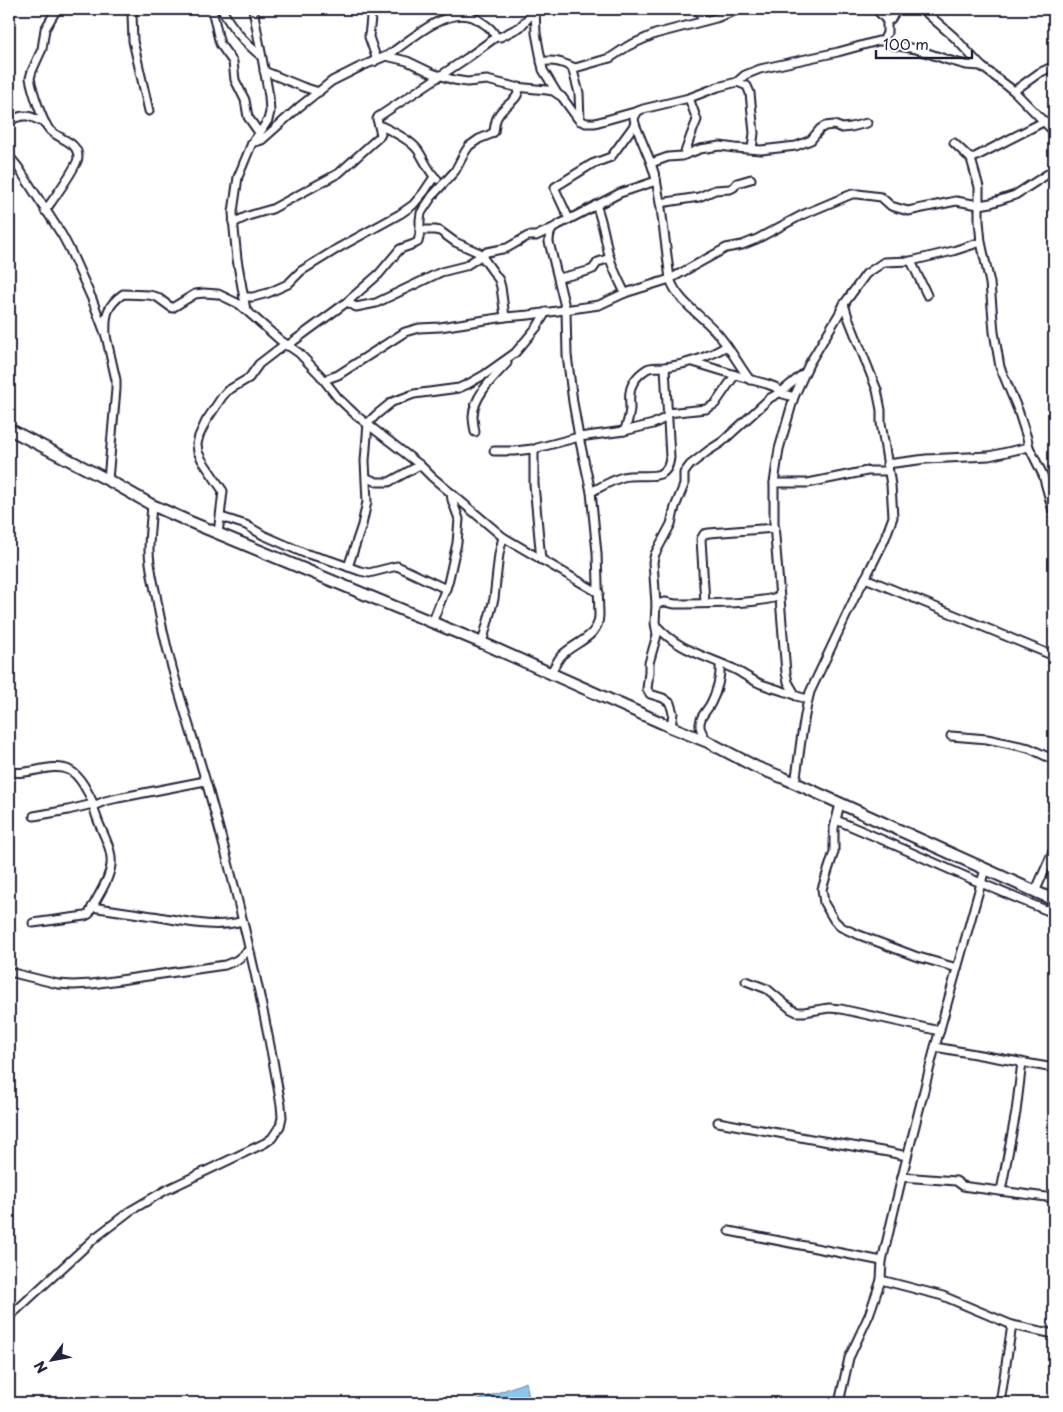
<svg xmlns="http://www.w3.org/2000/svg" width="1063" height="1412" font-family="'Playpen Sans',sans-serif">
<style>
.water{fill:#8bc6eb;stroke:#6184a5}
.lines{fill:none;stroke-linecap:round;stroke-linejoin:round}
.street-casing{stroke:#22223b;stroke-width:11}
.secondary-casing{stroke:#22223b;stroke-width:14}
.street{stroke:#fff;stroke-width:7}
.secondary{stroke:#fff;stroke-width:10}
</style>
<rect width="100%" height="100%" fill="#fff"/>
<filter id="ink" filterUnits="userSpaceOnUse"><feTurbulence type="fractalNoise" baseFrequency=".02" numOctaves="2"/><feDisplacementMap in="SourceGraphic" scale="10" xChannelSelector="R" yChannelSelector="G"/><feConvolveMatrix kernelMatrix="1 2 1 2 8 2 1 2 1" color-interpolation-filters="sRGB"/></filter>
<g filter="url(#ink)">
<polygon class="water" points="526,1382 530,1403 471,1403"/>
<g class="lines">
<g class="street-casing">
<g id="street">
<polyline points="130,9 132,14 133,41 149,111"/>
<polyline points="212,9 218,36 220,44 233,62 235,80 245,100 248,117 260,134"/>
<path d="M222,9C231,28 245,43 261,56"/>
<polyline points="370,9 371,17 369,37 376,57 374,62"/>
<polyline points="535,9 536,33 543,70 557,93"/>
<polyline points="698,9 703,20"/>
<polyline points="876,9 887,21"/>
<polyline points="922,9 954,37 981,66 1014,91 1054,132"/>
<polyline points="883,41 887,33 887,21 891,19 897,9"/>
<path d="M387,56C408,42 441,10 469,16C474,17 479,20 483,23C489,27 493,30 496,37"/>
<path d="M541,62C554,59 563,63 575,68L610,58L628,46L655,34L716,18L740,9"/>
<polyline points="572,67 579,93 580,121"/>
<polyline points="264,71 303,87 319,92"/>
<polyline points="737,82 747,86 750,93 754,133 752,149"/>
<polyline points="1014,91 1039,73 1054,66"/>
<path d="M9,121C25,112 31,116 46,124"/>
<path d="M379,125C390,130 409,139 417,149C424,158 428,172 437,179"/>
<polyline points="252,143 262,140 299,107 332,81 360,67 386,56 407,61 432,73 454,80 467,82 487,80 515,87 547,90 553,91 562,97 578,119 586,123 595,123 638,111"/>
<polyline points="954,143 971,159 979,187 979,221 981,242 990,283 994,332 1000,367 1018,410 1027,438 1029,447 1043,475 1054,515"/>
<polyline points="684,155 691,135 697,120 689,98"/>
<polyline points="9,156 18,167 62,235 70,250 92,299 106,336 116,380 116,389 108,480"/>
<polyline points="971,159 1045,121"/>
<polyline points="651,163 668,157 682,156 700,149 720,146 735,148 761,150 796,146 811,140 820,129 825,126 834,125 842,128 851,127 867,123"/>
<polyline points="660,203 699,197 715,190 730,189 734,187 737,183 751,179"/>
<path d="M596,205C603,222 605,239 609,256C613,269 619,281 625,293"/>
<path d="M45,211C52,201 77,167 78,158C79,141 57,139 49,129C42,121 32,89 30,78L32,71L42,49L45,29L57,9"/>
<polyline points="569,219 555,189 555,187 592,164 611,157 635,124"/>
<polyline points="233,223 248,216 272,209 339,173 380,136 381,134 377,119 378,117 467,58 496,37 500,37 520,27 534,12"/>
<polyline points="420,230 435,230 440,231 455,242 482,254"/>
<polyline points="481,255 499,280 501,287 505,317"/>
<polyline points="911,261 927,295"/>
<polyline points="559,278 588,271 593,269 598,262 610,258"/>
<polyline points="244,297 253,297 268,293 288,284 301,271 340,247 400,214 413,205 424,192 434,177"/>
<polyline points="347,302 356,307 376,303 441,272 465,266 487,252 507,248 528,236 536,236 553,228"/>
<polyline points="246,310 237,259 234,229 233,212 238,177 252,143 261,131 268,120 270,112 269,96 253,9"/>
<path d="M106,336C105,316 106,306 123,294L149,295L157,297L172,308L195,294L204,293L218,294L239,304L280,340L299,353L320,375L338,398L357,416L420,465L432,477L503,537L599,593"/>
<path d="M287,346L347,302L379,274L400,249L414,244L418,242L420,233V220L421,213L433,195L455,171L465,152L469,146L479,139L489,135L494,132C495,126 495,120 498,116C504,104 519,102 519,87"/>
<polyline points="693,362 752,380 767,384 775,387 783,394 794,397"/>
<polyline points="324,380 338,375 405,332 419,328 440,327 505,317 529,315 599,305 625,293 670,279 726,248 742,245 757,239 802,215 852,194 858,194 881,197 891,206 908,211 956,201 979,205 991,203 1015,195 1054,170"/>
<path d="M750,380C738,364 729,346 716,332C700,314 678,302 670,279L661,208L656,179L651,163L635,124L634,118L638,111L643,109L689,98L718,87L737,82L745,75L760,69L838,52L878,41H883L893,45L916,49L948,60L966,65L981,66"/>
<polyline points="667,413 706,409 715,404 735,375"/>
<polyline points="624,431 653,424 667,417"/>
<path d="M475,432C474,426 473,421 473,416C474,395 494,377 507,363"/>
<polyline points="494,451 515,451 532,449 534,450"/>
<polyline points="887,464 926,459 989,456 1029,447"/>
<polyline points="367,478 377,482 389,482 420,465"/>
<polyline points="774,483 808,483 867,471 888,471"/>
<path d="M591,492C601,487 612,480 623,477C643,472 668,485 670,457L665,367"/>
<polyline points="221,517 246,525 263,535 304,553 329,560 360,571 369,573 397,566 446,589"/>
<polyline points="218,534 223,491 202,460 198,452 197,444 199,436 206,421 222,397 227,391 249,378 259,364 285,344"/>
<path d="M541,560L534,484V450L537,448L579,437L624,431C627,425 629,417 630,409C630,400 628,392 633,383C636,378 642,372 647,369C652,366 659,368 666,367C688,364 707,358 727,346"/>
<polyline points="348,567 362,525 367,502 365,461 368,423 376,415 392,402 414,394 459,388 468,384 484,375 515,353 537,327 546,312"/>
<polyline points="865,578 1054,656"/>
<polyline points="705,603 701,539 704,534 709,533 775,528"/>
<path d="M656,604L665,602L675,604C710,603 744,605 779,597"/>
<polyline points="432,623 448,583 457,543 459,519 452,500 451,493"/>
<path d="M656,625C677,650 706,656 734,669C743,674 752,680 761,684C772,688 784,691 795,695"/>
<polyline points="482,643 494,599 499,554 503,537"/>
<path d="M550,673C554,668 557,661 561,656C574,642 599,638 599,615L597,553L591,492L579,437L573,402L567,355L566,311L549,242C549,233 551,229 558,225L620,193L656,181V179"/>
<polyline points="808,699 796,696 788,682 786,673 774,524 774,483 779,449 794,397 809,364 839,314 844,304 866,274 884,262 911,261 953,251 981,242"/>
<polyline points="671,727 673,713 670,703 663,698 650,694 647,689 649,672 649,663 657,635 655,623 656,604 653,562 655,554 671,524 675,507 684,485 684,473 690,465 708,451 722,442 770,398 781,392 803,374"/>
<polyline points="951,736 987,739 1029,748 1054,760"/>
<path d="M708,742C705,737 699,730 700,724C700,715 708,710 711,703C717,692 721,676 720,664"/>
<path d="M9,772C28,776 52,762 69,770C79,774 89,794 93,803C94,808 95,813 97,818C102,833 113,849 111,865C109,882 96,898 89,914L85,916L33,923"/>
<path d="M795,783C800,753 802,722 810,692L855,597L868,573L884,541L893,517L891,485L881,423V410L877,390L848,317L844,304"/>
<polyline points="840,804 834,828 834,852 822,889 824,903 834,920 841,927 854,933 915,956 957,968"/>
<polyline points="93,806 105,801 118,798 205,781"/>
<polyline points="34,816 68,810 93,804"/>
<path d="M836,820C909,850 980,885 1054,913"/>
<polyline points="1035,892 1054,849"/>
<path d="M92,907C110,910 128,912 146,915C178,919 211,930 243,921"/>
<polyline points="9,972 58,984 73,985 92,984 225,965 237,960 249,950"/>
<polyline points="746,981 767,989 791,1009 797,1012 804,1012 829,1008 841,1009 940,1031"/>
<polyline points="935,1047 1054,1068"/>
<polyline points="718,1122 811,1139 888,1152 907,1156"/>
<polyline points="902,1177 956,1181 963,1186 969,1187 1054,1198"/>
<polyline points="1001,1191 1016,1112 1022,1062"/>
<polyline points="729,1231 882,1261"/>
<polyline points="881,1280 943,1296 1012,1325 1054,1334"/>
<path d="M9,1317L96,1237L130,1211L166,1190L265,1143L272,1138L280,1126L282,1117L281,1105C263,999 238,895 209,792C190,726 167,662 156,595C153,580 149,565 149,550C149,535 151,520 152,505"/>
<polyline points="839,1403 849,1358 869,1315 881,1280 882,1261 902,1177 935,1047 985,869"/>
<polyline points="1000,1403 1012,1325"/>
</g>
</g>
<g class="secondary-casing">
<polyline id="secondary" points="9,429 108,480 152,505 188,521 487,645 671,727 708,742 756,767 784,778 1054,900"/>
</g>
<use href="#street" class="street"/>
<use href="#secondary" class="secondary"/>
</g>
</g>
<rect width="1063" height="1412" fill="none" stroke="#fff" stroke-width="30"/>
<rect x="15" y="15" width="1033" height="1382" fill="none" stroke="#22223b" stroke-width="2" filter="url(#ink)"/>
<g transform="translate(52 1360) rotate(238)" stroke="#ffffff" stroke-width="4" paint-order="stroke">
<path d="M0-4L9 19L0 12L-9 19Z" fill="#22223b"/>
<text y="-8" font-size="14" font-weight="bold" text-anchor="middle" fill="#22223b">N</text>
</g>
<path d="M876 50v8h96v-8" fill="none" stroke="#22223b" stroke-width="2.5"/>
<text x="883" y="50" font-size="15" fill="#22223b" stroke="#ffffff" stroke-width="4" paint-order="stroke">100 m</text>
</svg>
